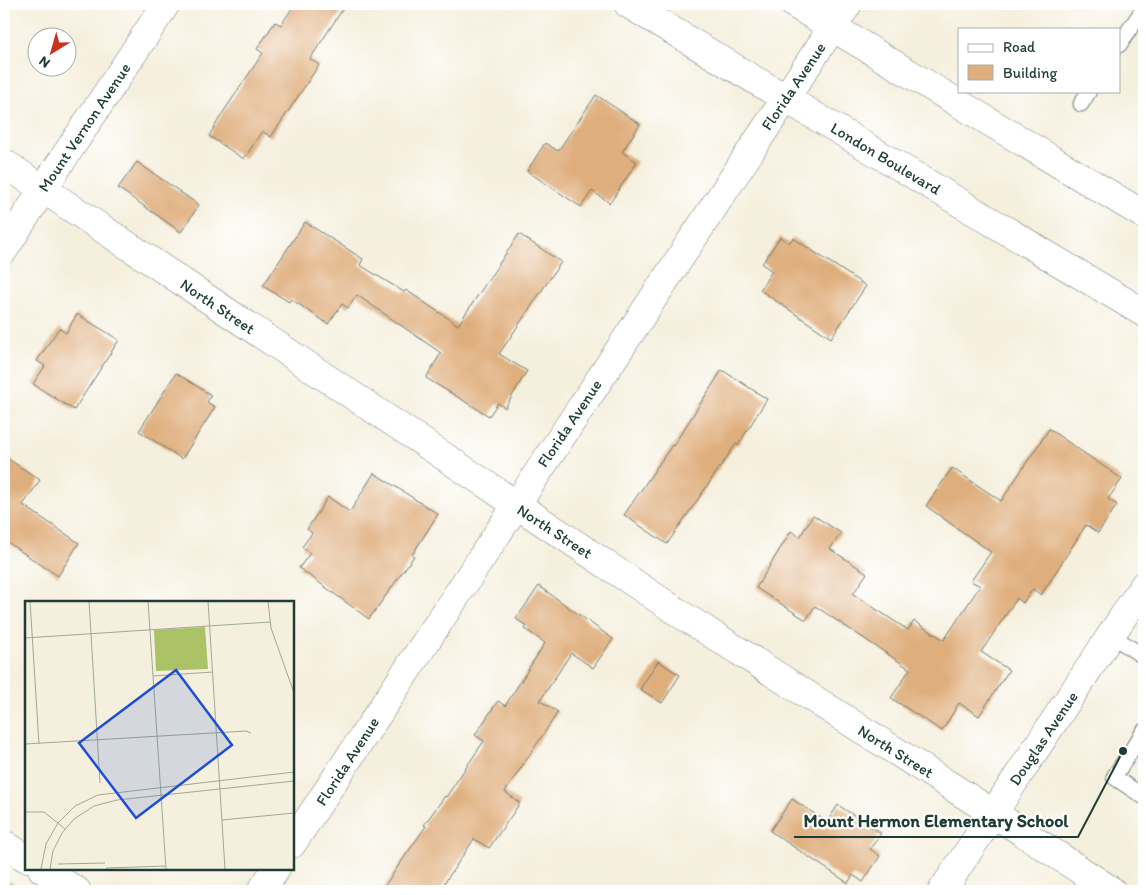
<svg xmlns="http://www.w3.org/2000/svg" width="1148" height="895" font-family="Itim,sans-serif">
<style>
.green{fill:#abc266;stroke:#65804d}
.building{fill:#dfae7d}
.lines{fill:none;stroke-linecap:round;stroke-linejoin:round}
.service-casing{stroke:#6a7b6f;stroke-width:17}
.minor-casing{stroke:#6a7b6f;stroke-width:29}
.tertiary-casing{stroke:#6a7b6f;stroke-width:29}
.primary-casing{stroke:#6a7b6f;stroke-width:29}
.service{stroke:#fff;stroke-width:15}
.minor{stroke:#fff;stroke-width:28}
.tertiary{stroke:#fff;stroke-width:28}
.primary{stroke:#fff;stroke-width:28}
.labels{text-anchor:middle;stroke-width:4.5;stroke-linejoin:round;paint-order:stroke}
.street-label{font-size:16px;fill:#1f3d34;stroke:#fff}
.inset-road{fill:none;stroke:#9fa899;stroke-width:1}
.view{fill:#1d4ed8;fill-opacity:0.15;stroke:#1d4ed8;stroke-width:2.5}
.inset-edge{fill:none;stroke:#1f3d34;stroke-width:2.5}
.leader{fill:none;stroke:#1f3d34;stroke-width:2}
.callout-dot{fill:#1f3d34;stroke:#fff;stroke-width:2}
.callout-label{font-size:18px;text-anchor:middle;font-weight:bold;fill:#1f3d34;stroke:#fff;stroke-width:4.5;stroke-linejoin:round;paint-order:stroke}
</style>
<rect width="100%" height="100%" fill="#fff"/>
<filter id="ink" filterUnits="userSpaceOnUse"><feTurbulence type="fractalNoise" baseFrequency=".02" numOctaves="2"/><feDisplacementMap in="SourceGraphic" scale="10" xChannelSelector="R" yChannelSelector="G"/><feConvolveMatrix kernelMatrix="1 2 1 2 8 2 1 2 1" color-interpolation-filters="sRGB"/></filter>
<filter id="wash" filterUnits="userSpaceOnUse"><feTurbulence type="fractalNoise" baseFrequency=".0096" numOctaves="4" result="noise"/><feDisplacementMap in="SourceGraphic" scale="20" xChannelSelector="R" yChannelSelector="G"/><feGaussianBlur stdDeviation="1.12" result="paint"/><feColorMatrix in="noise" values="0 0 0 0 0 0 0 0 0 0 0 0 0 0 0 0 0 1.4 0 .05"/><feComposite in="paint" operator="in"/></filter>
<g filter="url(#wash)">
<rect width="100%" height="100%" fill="#f5efdd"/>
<polygon class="green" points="4,879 23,891 4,891"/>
<g id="blocks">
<g class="building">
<polygon points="295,4 346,4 310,59 319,65 271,137 262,131 244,159 209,136 222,114 263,53 257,49 275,22 281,25"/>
<polygon points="596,95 640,124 622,152 637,162 610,203 592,191 581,207 527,171 545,143 558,151"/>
<polygon points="137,162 199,205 181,232 118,188"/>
<polygon points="305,222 363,259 360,265 404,292 406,290 458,325 519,234 561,262 499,354 527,371 505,408 498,403 489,416 426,378 441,353 357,295 348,308 342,304 328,324 291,299 289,302 263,286"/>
<polygon points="780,237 789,243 793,238 866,286 831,338 760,290 772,271 762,264"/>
<polygon points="77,314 119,340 74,410 33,384 45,366 37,361 59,328 66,333"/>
<polygon points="722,370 767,399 738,445 736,444 667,544 624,515 672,445 673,446"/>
<polygon points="176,373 211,395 207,402 215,407 182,459 139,431"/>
<polygon points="1049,429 1122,479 1108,499 1117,505 1098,533 1086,525 1041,595 1033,589 1023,603 1017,598 981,652 1009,670 979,716 959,703 942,731 891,698 910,669 815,606 806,620 756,588 791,531 800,537 813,515 841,533 830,549 867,573 853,594 908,630 914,621 944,640 980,586 971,581 991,552 926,506 952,468 1001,501"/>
<polygon points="4,456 40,480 23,505 79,543 58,576 4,540"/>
<polygon points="374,473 438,514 412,555 414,556 369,619 299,568 310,553 302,547 312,533 307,529 328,497 350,512"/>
<polygon points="539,586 613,639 593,668 571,653 540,701 558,712 505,792 520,803 489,848 474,839 439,891 381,891 426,826 424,825 445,796 446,797 484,741 475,735 498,701 505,706 545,643 525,629 527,626 516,619"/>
<polygon points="658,661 680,675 662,703 640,689"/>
<polygon points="792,799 827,822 838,805 881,833 870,849 880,856 863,882 853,875 848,883 770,831"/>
</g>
</g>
</g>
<g filter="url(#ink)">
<use href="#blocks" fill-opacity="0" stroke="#6a7b6f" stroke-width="1"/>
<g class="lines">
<g class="service-casing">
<g id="service">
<polyline points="1119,45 1144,8"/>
<polyline points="1081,104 1089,91"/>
<polyline points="1111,635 1144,657"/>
<polyline points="1144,731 1114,777 1144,797"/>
</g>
</g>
<g class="minor-casing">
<g id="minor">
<polyline points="4,163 682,615 993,813 1112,891"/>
<polyline points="4,844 26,858"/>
<polyline points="292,844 848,4"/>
<polyline points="42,869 77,891"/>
<polyline points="261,891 276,869"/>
<polyline points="942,891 1144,585"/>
</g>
</g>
<g class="tertiary-casing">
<polyline id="tertiary" points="4,250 43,189 166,4"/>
</g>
<g class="primary-casing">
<g id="primary">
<polyline points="628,4 1144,313"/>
<polyline points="794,4 1144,215"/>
</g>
</g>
<use href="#service" class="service"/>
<use href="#minor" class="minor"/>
<use href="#tertiary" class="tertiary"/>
<use href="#primary" class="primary"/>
</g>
</g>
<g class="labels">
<g class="street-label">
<text transform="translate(793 86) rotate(-56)" y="6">Florida Avenue</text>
<text transform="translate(84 127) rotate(-56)" y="6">Mount Vernon Avenue</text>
<text transform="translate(886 158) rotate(31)" y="6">London Boulevard</text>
<text transform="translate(218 306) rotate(34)" y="6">North Street</text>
<text transform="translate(569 423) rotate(-56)" y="6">Florida Avenue</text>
<text transform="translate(555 531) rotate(33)" y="6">North Street</text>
<text transform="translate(1043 738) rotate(-56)" y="6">Douglas Avenue</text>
<text transform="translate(896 751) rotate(32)" y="6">North Street</text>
<text transform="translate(347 761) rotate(-57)" y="6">Florida Avenue</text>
</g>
</g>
<g transform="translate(25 601)">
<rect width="269" height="269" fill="#f5efdd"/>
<path d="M180,26L183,68L131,70L129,29Z" fill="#abc266"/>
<path class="inset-road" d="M5,0L14,143M64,0L75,182M123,0L141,268M183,0L200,268M243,0L246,27L269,92M0,37L245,21M128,75L188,71M0,143L221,130L226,132M0,211H19L40,228M197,219L269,212M33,263L80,262M81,267L140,265M16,268L21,243L33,222L50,205L73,194L269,171M25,268L28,250L37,232L49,218L69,205L92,199L269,180"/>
<path class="view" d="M151,69L207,144L111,217L54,142Z"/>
<rect width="269" height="269" class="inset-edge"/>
</g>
<path class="leader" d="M1123 751L1078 837H794"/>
<circle class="callout-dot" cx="1123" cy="751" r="5"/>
<g class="callout-label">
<text x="936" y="827">Mount Hermon Elementary School</text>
</g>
<rect width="1148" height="895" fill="none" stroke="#fff" stroke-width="20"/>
<rect x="958" y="28" width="162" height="65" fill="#ffffff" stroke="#a5b1ae"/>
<rect x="968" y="44" width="25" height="8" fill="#ffffff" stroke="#a5b1ae"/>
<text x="1003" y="52" font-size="15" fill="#1f3d34">Road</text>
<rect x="968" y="65" width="25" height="15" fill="#dfae7d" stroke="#a5b1ae"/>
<text x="1003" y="78" font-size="15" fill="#1f3d34">Building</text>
<g transform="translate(52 52) rotate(217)"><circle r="24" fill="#ffffff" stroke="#a5b1ae"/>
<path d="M0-4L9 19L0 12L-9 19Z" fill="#c8321e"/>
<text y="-8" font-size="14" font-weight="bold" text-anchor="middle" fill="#1f3d34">N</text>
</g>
</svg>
